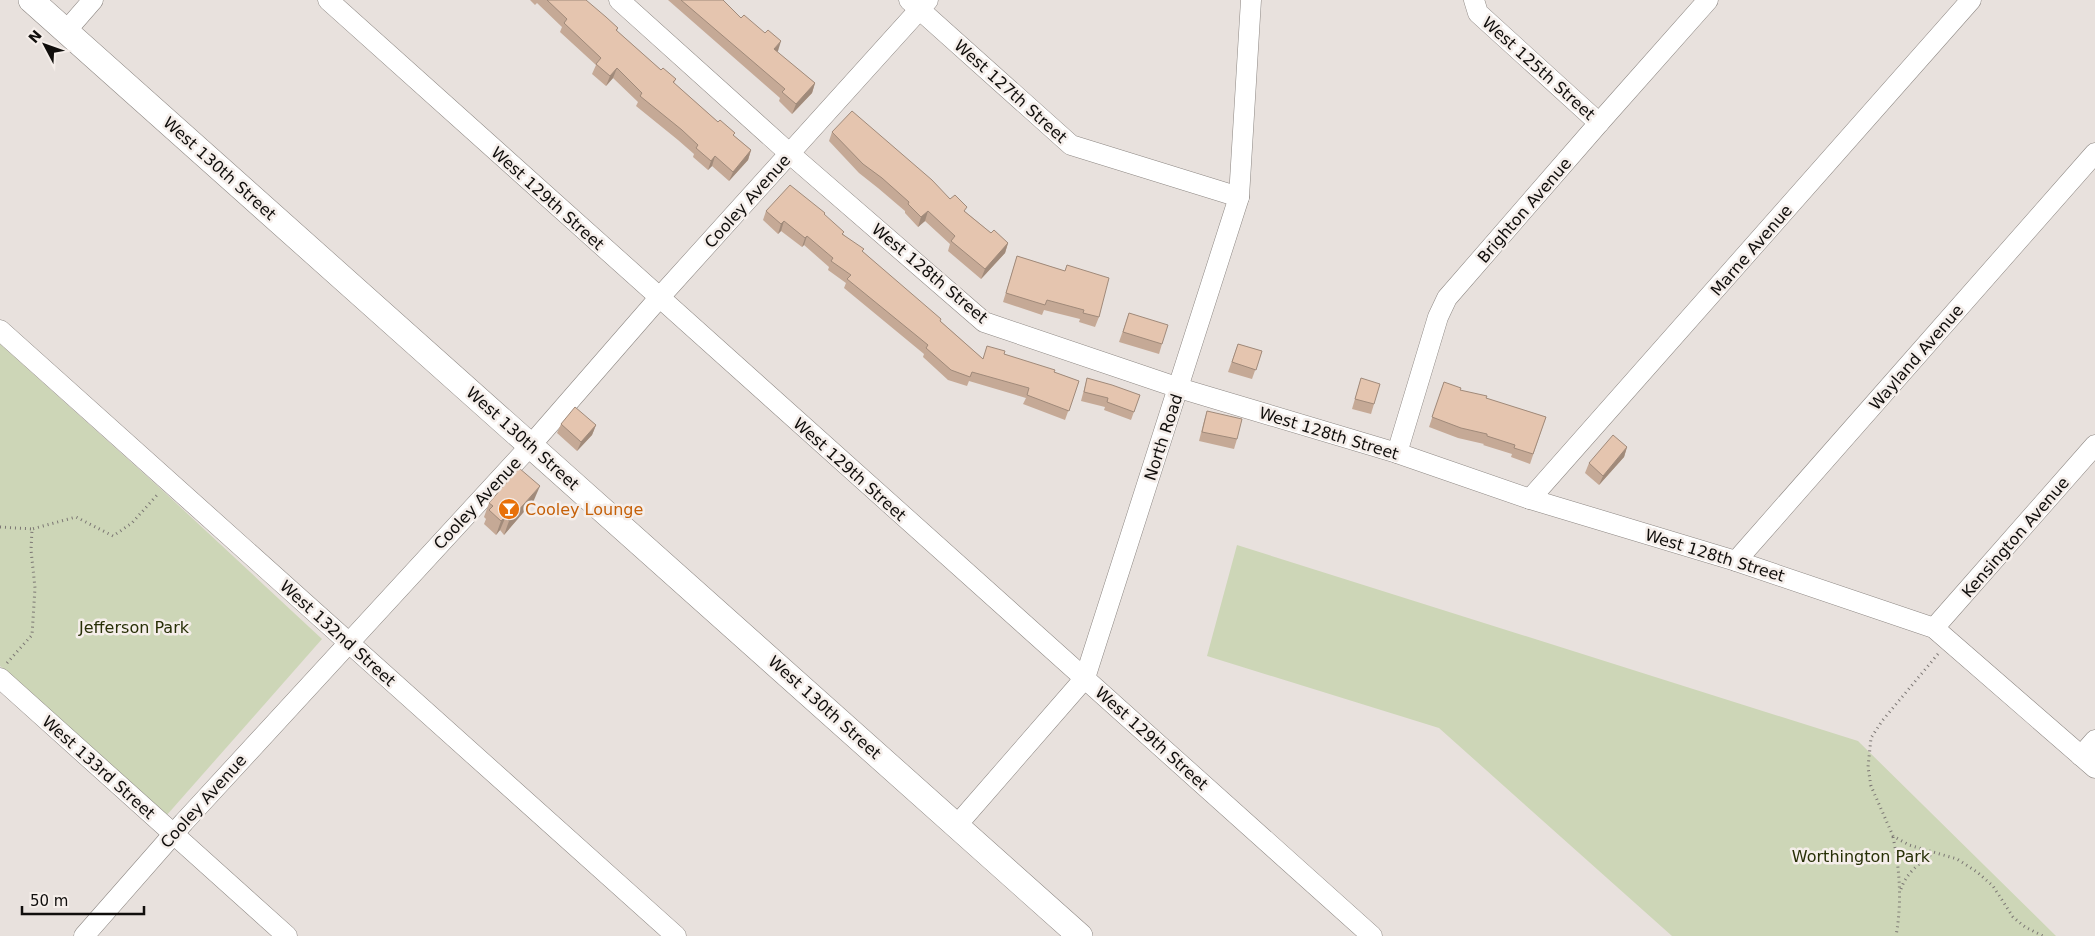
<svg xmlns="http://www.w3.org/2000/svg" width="2095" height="936" font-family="'DejaVu Sans',sans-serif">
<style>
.green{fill:#cdd6b7}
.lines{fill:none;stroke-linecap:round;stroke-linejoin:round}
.minor-casing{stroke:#8d8783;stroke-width:21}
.major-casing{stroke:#8d8783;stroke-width:26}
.path{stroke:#7b7673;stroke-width:3;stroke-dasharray:1 4;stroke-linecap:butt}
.minor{stroke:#fff;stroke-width:20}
.major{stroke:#fff;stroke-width:25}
.wall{fill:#c5a996}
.shaded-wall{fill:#a08a7a}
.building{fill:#e5c5af;stroke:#a08a7a}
.labels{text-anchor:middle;stroke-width:5;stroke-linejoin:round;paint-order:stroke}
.street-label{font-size:16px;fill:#100e0c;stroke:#f5eeea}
.food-label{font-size:16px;fill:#c56008;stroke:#f5eeea;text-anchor:start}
.park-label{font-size:16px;fill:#272f06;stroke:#f5eeea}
</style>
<rect width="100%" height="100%" fill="#e8e1dd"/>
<g class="green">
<polygon points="0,344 161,489 322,639 166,816 0,666"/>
<polygon points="1237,545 1858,741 2056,936 1672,936 1439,728 1207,656"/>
</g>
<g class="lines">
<g class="minor-casing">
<g id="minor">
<polyline points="328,0 1372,936"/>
<polyline points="619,0 789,153 984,322 1179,388 1397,453 1530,499 1736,561 1934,628 2095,768"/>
<polyline points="909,0 1071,145 1239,197"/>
<polyline points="1474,0 1478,13 1599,123"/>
<polyline points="66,31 93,0"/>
<polyline points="0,330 676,936"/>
<polyline points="1397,453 1438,317 1447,298 1599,123 1708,0"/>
<polyline points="1530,499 1971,0"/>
<polyline points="1736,561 2095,153"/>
<polyline points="1934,628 2095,445"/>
<polyline points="0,678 287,936"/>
<polyline points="2081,756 2095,740"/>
<polyline points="957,825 1085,678 1239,197 1251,0"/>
<polyline points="84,936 184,822 531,445 659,298 928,0"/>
</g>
</g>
<g class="major-casing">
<polyline id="major" points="31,0 1080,936"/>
</g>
<g class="path">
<polyline points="0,527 32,529"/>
<polyline points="1938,654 1882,721 1871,738 1868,767 1871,786 1893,836 1909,845 1957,859 1977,872 1993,886 2013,917 2025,927 2043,936"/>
<polyline points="7,663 32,635 35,588 31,550 32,529 76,517 113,536 132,523 157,495"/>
<path d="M1893,837C1900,871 1902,902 1896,936"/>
<path d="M1901,889C1906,873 1920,863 1933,853"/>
</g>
<use href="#minor" class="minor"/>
<use href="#major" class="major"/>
</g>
<g class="wall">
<polygon points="530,0 583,0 618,28 617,31 661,70 676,79 674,83 718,122 751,150 748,160 729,181 712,166 708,170 693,157 694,154 678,140 636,106 638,102 613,78 606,86 592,74 596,65 560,32 562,27 537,3 535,5"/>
<polygon points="668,0 723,0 741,18 778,51 777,52 815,83 812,93 792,114 779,101 780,98"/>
<polygon points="832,132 950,199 991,233 1008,243 1005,253 981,279 948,251 950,244 925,221 918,227 905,213 905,211 878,188 859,173 829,141"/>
<polygon points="766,211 824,215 843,234 983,359 987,346 1004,354 1079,381 1065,420 1023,404 1026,398 969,381 967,386 948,380 923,357 924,354 844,288 846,283 828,270 829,267 804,245 802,247 781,231 778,234 763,220"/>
<polygon points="1017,256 1065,271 1067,265 1099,317 1095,327 1079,322 1080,319 1044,310 1042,315 1003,302"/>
<polygon points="1129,313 1162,344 1159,354 1119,342"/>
<polygon points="1238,344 1262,351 1252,379 1228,372"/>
<polygon points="1087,378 1140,395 1131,420 1104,410 1105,407 1081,401"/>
<polygon points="1361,378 1374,404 1371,414 1352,409"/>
<polygon points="1444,382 1460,390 1546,417 1530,464 1511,457 1512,454 1483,445 1484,444 1458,438 1429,427"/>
<polygon points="1207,411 1237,439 1234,449 1199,441 1204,421"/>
<polygon points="561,424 596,425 592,435 577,451 557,433"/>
<polygon points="1627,447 1624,457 1599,485 1585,473 1589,463"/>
<polygon points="534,500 504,535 500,530 496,535 484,524 486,519 484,517 489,503"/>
</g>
<g class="shaded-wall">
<polygon points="781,41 778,51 771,59 774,49"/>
<polygon points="617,68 613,78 606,86 610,76"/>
<polygon points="815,83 812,93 792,114 796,104"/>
<polygon points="751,150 748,160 729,181 733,172"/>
<polygon points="715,156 712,166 708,170 711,161"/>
<polygon points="928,211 925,221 918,227 921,217"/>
<polygon points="784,221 781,231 778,234 781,224"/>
<polygon points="807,236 804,245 802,247 805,238"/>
<polygon points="1008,243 1005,253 981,279 985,269"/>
<polygon points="596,425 592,435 577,451 581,442"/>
<polygon points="1627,447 1624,457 1599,485 1603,476"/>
<polygon points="540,486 534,500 504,535 509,521"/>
<polygon points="506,516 500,530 496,535 501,521"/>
</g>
<g class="building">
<polygon points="547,0 586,0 606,17 618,28 616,30 661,70 663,68 676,79 673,82 718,122 720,120 735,133 733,135 751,150 733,172 715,156 711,161 696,148 698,145 682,130 640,96 642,93 617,68 610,76 596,64 601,58 564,23 567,19"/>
<polygon points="681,0 723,0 741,18 744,15 765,33 768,30 781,41 774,49 815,83 796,104 782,92 785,89"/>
<polygon points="852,111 932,180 950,199 955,195 967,207 964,211 991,233 994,230 1008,243 985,269 951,241 955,236 928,211 921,217 908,204 909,202 882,178 863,164 832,132"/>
<polygon points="790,185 825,213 824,214 844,232 842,234 864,249 862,251 941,319 940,321 983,359 987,346 1005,351 1004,354 1055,370 1054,372 1079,381 1069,411 1027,395 1029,388 972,372 970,377 951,370 926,348 928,345 847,279 851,275 831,261 833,258 807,236 805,238 784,221 781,224 766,211"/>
<polygon points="1017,256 1065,271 1067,265 1109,278 1099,317 1083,313 1084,310 1047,300 1045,305 1006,293"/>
<polygon points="1129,313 1168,325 1162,344 1123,332"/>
<polygon points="1238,344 1262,351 1256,370 1232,362"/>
<polygon points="1087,378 1112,385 1140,395 1134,412 1107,402 1108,398 1084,392"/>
<polygon points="1361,378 1380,384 1374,404 1355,399"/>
<polygon points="1444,382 1461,388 1460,390 1487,396 1486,398 1546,417 1533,454 1514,448 1515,445 1487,436 1487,434 1461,428 1432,417"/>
<polygon points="575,407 596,425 581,442 561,424"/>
<polygon points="1207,411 1242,419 1237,439 1202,432"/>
<polygon points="1613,435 1627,447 1603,476 1589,463"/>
<polygon points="519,468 540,486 509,521 506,516 501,521 489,510 493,506 489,503"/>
</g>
<defs>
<g id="bar-disc" transform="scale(1.125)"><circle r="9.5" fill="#e8710a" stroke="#f5eeea"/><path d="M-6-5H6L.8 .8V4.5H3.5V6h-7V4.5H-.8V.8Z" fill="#fff"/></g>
</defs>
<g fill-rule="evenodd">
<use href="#bar-disc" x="509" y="509"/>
</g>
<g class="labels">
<g class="street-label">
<text transform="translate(1539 68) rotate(42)" y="6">West 125th Street</text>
<text transform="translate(1011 91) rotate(42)" y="6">West 127th Street</text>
<text transform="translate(220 168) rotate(42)" y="6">West 130th Street</text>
<text transform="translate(548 198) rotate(42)" y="6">West 129th Street</text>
<text transform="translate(747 201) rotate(-48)" y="6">Cooley Avenue</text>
<text transform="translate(1524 210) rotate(-49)" y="6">Brighton Avenue</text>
<text transform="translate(1751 250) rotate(-49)" y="6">Marne Avenue</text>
<text transform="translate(930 273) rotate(40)" y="6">West 128th Street</text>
<text transform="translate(1916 357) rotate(-49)" y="6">Wayland Avenue</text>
<text transform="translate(1329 433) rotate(17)" y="6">West 128th Street</text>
<text transform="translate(1163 437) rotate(-72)" y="6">North Road</text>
<text transform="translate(523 438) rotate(42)" y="6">West 130th Street</text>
<text transform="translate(850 469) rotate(42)" y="6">West 129th Street</text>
<text transform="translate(477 503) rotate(-47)" y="6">Cooley Avenue</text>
<text transform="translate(2015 537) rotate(-49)" y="6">Kensington Avenue</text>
<text transform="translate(1715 555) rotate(17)" y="6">West 128th Street</text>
<text transform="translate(338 633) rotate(42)" y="6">West 132nd Street</text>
<text transform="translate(825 707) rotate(42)" y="6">West 130th Street</text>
<text transform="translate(1152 738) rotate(42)" y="6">West 129th Street</text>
<text transform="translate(99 767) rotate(42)" y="6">West 133rd Street</text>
<text transform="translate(203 801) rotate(-48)" y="6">Cooley Avenue</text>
</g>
<g class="food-label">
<text x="525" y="515">Cooley Lounge</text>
</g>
<g class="park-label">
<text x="134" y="633">Jefferson Park</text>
<text x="1861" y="862">Worthington Park</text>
</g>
</g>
<g transform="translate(45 45) rotate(311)" stroke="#f5eeea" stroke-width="4" paint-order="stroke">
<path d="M0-4L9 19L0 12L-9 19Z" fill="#100e0c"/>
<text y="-8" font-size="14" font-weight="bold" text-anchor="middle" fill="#100e0c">N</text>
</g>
<path d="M22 906v8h122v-8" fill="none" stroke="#100e0c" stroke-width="2.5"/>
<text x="30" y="906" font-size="15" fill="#100e0c" stroke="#f5eeea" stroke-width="4" paint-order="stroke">50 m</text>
</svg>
